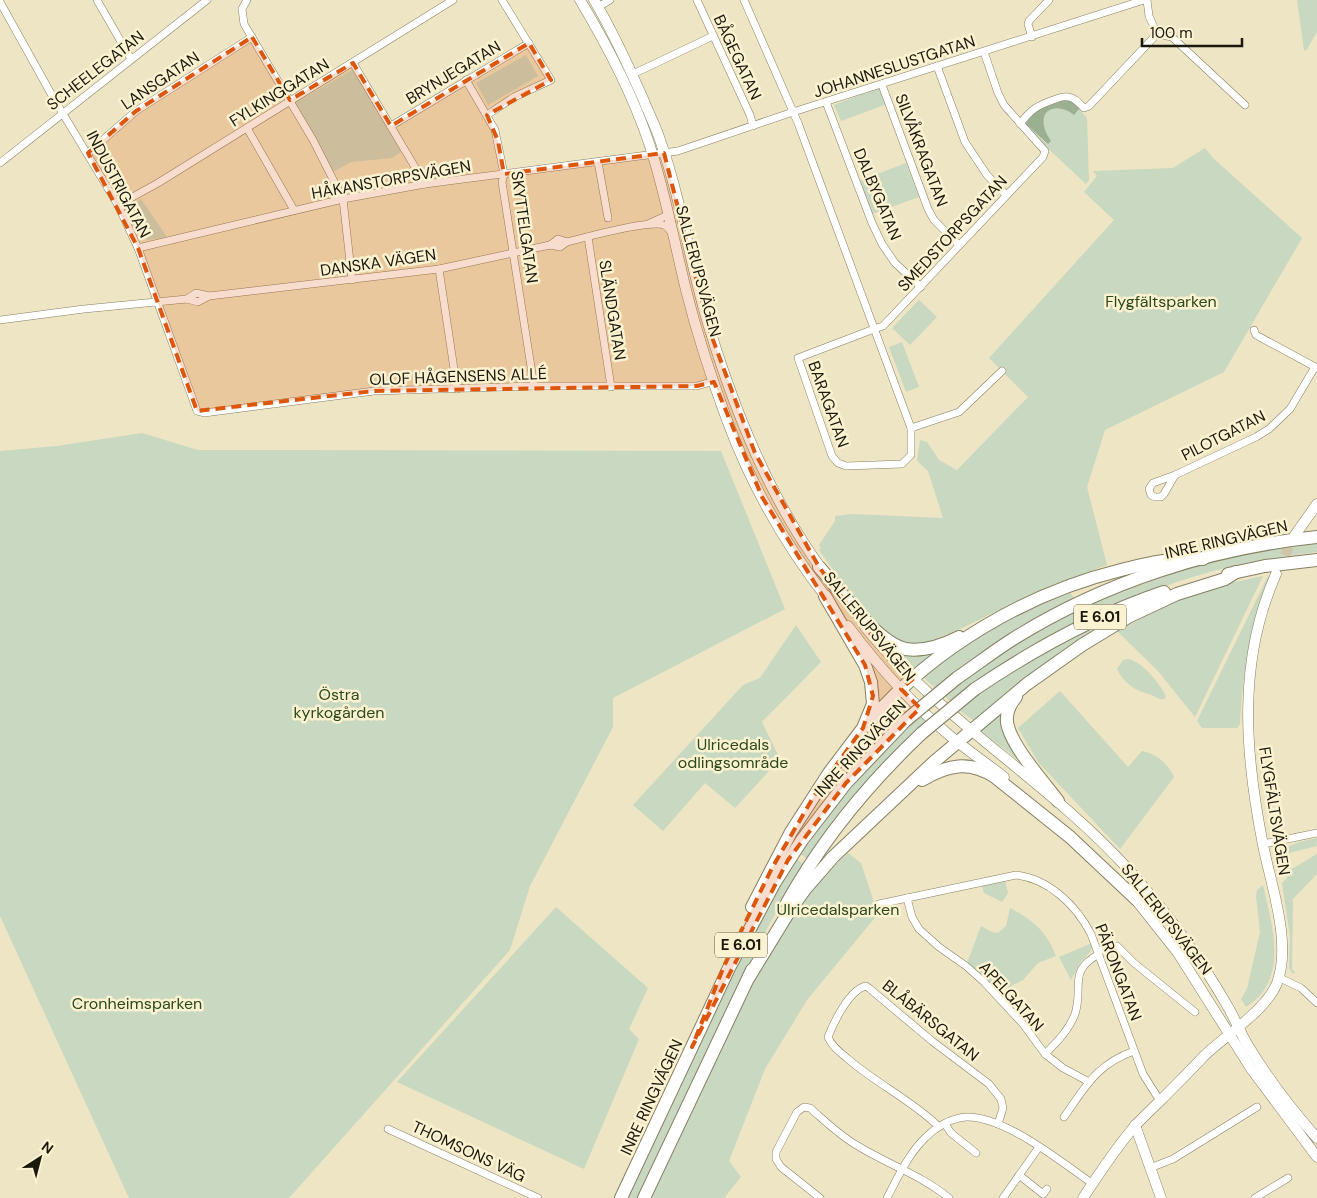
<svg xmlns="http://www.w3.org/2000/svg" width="1317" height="1198" font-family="'DM Sans',sans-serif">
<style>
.green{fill:#c8d8c1}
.forest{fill:#9bb091}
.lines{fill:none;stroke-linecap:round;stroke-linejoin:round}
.secondary-tunnel{stroke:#cec6a8;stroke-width:10;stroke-dasharray:10 5;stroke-linecap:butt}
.street-casing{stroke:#867f61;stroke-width:8}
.secondary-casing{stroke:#867f61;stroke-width:11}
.highway-casing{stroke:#867f61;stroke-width:14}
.street{stroke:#fff;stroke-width:7}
.secondary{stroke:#fff;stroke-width:10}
.highway{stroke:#fff;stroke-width:12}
.highway-bridge-casing{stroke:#867f61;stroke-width:14;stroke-linecap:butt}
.highway-bridge{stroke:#fff;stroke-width:12}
.marked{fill:#de560c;fill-opacity:0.2;stroke:#de560c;stroke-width:4;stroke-dasharray:10 6;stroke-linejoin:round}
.labels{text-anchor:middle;stroke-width:5;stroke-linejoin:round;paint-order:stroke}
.shield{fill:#fbf2d1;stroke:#5e5947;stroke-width:1}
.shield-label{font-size:15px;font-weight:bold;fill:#1b180c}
.street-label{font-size:16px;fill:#1b180c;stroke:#fbf2d1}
.park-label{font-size:16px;fill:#2b491c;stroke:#fbf2d1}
</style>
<rect width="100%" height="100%" fill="#eee5c4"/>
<g class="green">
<polygon points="1297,0 1317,0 1317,32 1306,51 1304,50"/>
<polygon points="526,55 538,76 488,105 476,83"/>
<polygon points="354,69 401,152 392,158 351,162 333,172 295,103"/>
<polygon points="881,87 887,104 841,121 834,105"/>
<path d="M1073,102L1087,118L1089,180L1086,184L1024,126C1032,105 1054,105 1073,102Z"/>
<polygon points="1205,148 1213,158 1302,238 1224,372 1105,430 1087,487 1107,565 1044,588 958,630 922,644 911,644 890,637 861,609 819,550 821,548 819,545 835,521 835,516 852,514 943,518 928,471 917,461 920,440 927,442 939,460 957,470 1028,397 989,358 1114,220 1084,192 1097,176 1093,171 1173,168"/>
<polygon points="906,163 919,197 872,214 859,181"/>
<polygon points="141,199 167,237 148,240 143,237 132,207 135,203"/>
<polygon points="919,300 937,317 910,345 892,328"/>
<polygon points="902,342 919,387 906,392 889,347"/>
<polygon points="142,433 198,450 721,451 785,609 613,698 613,727 530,886 510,950 289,1198 129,1198 0,916 0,451 57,446"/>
<path d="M1317,542V552C1288,556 1258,560 1229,567C1184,578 1141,594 1098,612L1090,604L1192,566L1249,552Z"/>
<polygon points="1263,576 1195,717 1158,671 1117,631 1185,597 1230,583"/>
<path d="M1268,576L1269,577C1252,626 1242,671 1240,724L1237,728H1202L1197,721Z"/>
<polygon points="1069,592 1076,599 994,645 935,688 923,677 940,662 1010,615"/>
<path d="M1083,608L1092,616L951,702L943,695C986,661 1034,632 1083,608Z"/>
<path d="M1135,608L974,721L959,710C1013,666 1072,637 1135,608Z"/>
<polygon points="796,625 821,662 762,722 780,759 735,808 705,783 663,831 633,805 743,685 760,678"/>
<polygon points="885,642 951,646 916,673"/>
<path d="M1128,659C1142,661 1160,684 1166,696L1165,699C1158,700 1155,696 1149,694C1135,691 1123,682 1117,669L1123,660Z"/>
<path d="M1060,691L1128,767L1142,751C1156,753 1169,765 1174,777L1120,849L1038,762L1018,728Z"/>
<polygon points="1005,709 1033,772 980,730"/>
<polygon points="920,715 928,722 808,859 799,853 856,780 889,745"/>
<polygon points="1317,838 1317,846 1289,853 1283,851 1282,849 1299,842"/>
<polygon points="848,853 861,863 878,914 807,1000 765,1069 729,1161 741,1177 724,1198 651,1198 759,971 813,886"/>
<polygon points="1317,854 1317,874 1292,900 1293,902 1292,969 1295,972 1293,974 1289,968 1290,936 1282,883 1288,877 1282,875"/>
<path d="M795,858L804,864C740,970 691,1085 639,1198H627L738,961Z"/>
<polygon points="1005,881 1008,893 1002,902 984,893 982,886"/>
<path d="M1263,885C1272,926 1290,979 1246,1007L1241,999L1247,989L1260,932L1256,896L1257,890Z"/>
<polygon points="556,907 648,988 629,1029 639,1039 584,1169 397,1082"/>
<path d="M1010,908C1033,920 1047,932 1056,956L1038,963L1023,980L999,992L967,963L981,926L992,932L998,933L1006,926Z"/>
<polygon points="1092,943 1091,951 1080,963 1071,980 1059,957"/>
</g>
<path class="forest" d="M1065,98L1070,99L1079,109L1074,115C1061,104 1040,106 1044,126C1045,132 1048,136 1051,141L1048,144L1026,124C1035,108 1049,104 1065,98Z"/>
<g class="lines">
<polyline class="secondary-tunnel" points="1278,569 1295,535"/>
<g class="street-casing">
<g id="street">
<polyline points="97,0 131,59"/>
<polyline points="247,0 242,9 244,24 313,140 343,199 352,280"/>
<polyline points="697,0 750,115 753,126"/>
<polyline points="744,0 798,123 911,428 911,455 902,464 846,466 838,463 832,456 798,358 874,329 883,326 1043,157 1045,151 1004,105 998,93 984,52"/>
<polyline points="1147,0 1149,16 1157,34 1172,37 1245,105"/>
<polyline points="0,2 54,99 118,205 138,248 197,411 204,413 374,391 534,386 697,386 714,381"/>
<polyline points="598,7 610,0"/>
<polyline points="1032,37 1028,24 1029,21 1049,0"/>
<polyline points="353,63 425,184"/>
<polyline points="937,66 965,142 987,175 1006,195"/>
<polyline points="633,74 713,36"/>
<polyline points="466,80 495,130 504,174 502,182 534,386"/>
<polyline points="882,85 928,209 934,220 959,245"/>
<polyline points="826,102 872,223 882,244 895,263 921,287"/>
<polyline points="487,115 514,97 551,80 502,0"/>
<path d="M1020,124C1031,109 1038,105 1056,99C1059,98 1063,96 1068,97C1074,97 1079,103 1084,108L1089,106L1157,34"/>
<polyline points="391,126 529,43"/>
<polyline points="247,128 294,210"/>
<polyline points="88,153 136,111 252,37"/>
<polyline points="598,162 608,218"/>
<polyline points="0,163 207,0"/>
<polyline points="118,205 158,183 453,0"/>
<polyline points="648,224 668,215"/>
<polyline points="588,237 611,387"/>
<path d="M550,245L558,239L567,242C587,237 647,220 664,225C668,227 670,230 672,234"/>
<polyline points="138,248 343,199 425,184 678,151 793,112 1144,0"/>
<polyline points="439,269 457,389"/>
<polyline points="187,299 196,293 209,296 439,269 550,245 560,247 567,242"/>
<polyline points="0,320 84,309 187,299 198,302 209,296"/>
<polyline points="1254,330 1256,335 1317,368"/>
<polyline points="911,428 959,412 1002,371"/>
<polyline points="1175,475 1153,483 1149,489 1151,495 1155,497 1161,497 1164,494 1175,475 1256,437 1269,429 1290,409 1315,367"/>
<polyline points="1263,844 1317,833"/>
<polyline points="907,898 912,917 919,929 939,947 966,966 984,982 1023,1024 1045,1054 1063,1068 1089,1082"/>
<path d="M879,904L1016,875C1049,879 1076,905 1091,934L1143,1074L1160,1101"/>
<polyline points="1098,951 1112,946 1117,946 1134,963 1195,1012"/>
<polyline points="1278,977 1301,988 1317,1003"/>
<path d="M1045,1054C1057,1042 1069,1030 1075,1014C1084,986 1067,972 1099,954"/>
<path d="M1064,1117C1086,1086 1097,1064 1134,1051"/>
<polyline points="945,1124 951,1133 976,1153"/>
<path d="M938,1126C911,1100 877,1084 848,1059C840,1052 832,1047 828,1037C834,1022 849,990 866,986L870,989L932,1041L989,1084L1001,1099L1003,1108L998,1124"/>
<polyline points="388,1129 538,1198"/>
<polyline points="1150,1168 1173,1159 1257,1107"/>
<polyline points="1019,1175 1043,1194 1047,1189"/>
<path d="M820,1198L781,1167L776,1159V1152L797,1112L804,1107L810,1108C825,1121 840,1136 858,1146C889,1165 921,1175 949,1198"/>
<path d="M887,1198C898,1177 909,1153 926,1137C936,1127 951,1118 966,1117C1005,1116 1061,1162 1093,1184"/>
<polyline points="1003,1198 1039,1147"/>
<polyline points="1255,1198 1288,1178"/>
</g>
</g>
<g class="secondary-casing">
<g id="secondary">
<path d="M580,0C607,45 632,93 649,143C665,191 674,241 686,290C697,334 711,377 727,420C751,485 786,546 829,601"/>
<path d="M594,0C613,32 629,67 644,101C649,114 656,127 660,140C682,201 690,267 710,330C736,414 770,499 823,571"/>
<polyline points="1295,535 1317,504"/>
<path d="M848,626C878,666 911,703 949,735C967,750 986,763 1004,777"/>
<path d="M865,627C941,720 1048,781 1128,869C1166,911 1200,958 1228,1007C1235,1019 1240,1032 1247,1044C1267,1077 1291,1109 1317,1138"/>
<polyline points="1132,895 1178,953 1252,1070 1317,1157"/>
<polyline points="1135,1125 1161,1198"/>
<path d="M1083,1198C1099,1174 1115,1149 1134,1127C1142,1118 1152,1109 1161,1100C1175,1086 1189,1072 1203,1057C1224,1036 1266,1011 1277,983C1292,943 1271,885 1263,845C1245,754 1237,662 1276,574"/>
</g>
</g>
<g class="highway-casing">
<g id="highway">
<path d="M819,567C840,590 877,643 906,649C925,652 943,645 959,637"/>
<polyline points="1228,574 1265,566 1317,560"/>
<path d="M957,678C976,665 994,651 1013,639C1104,582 1211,548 1317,537"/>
<path d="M975,689C1034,649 1096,615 1164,592"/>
<path d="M1016,697C1010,704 1006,712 1007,722C1010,745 1044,782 1058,801"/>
<path d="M871,720C935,647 1027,593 1121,570C1148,563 1175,557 1203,559"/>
<path d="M922,780C947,765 969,760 995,777L1070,837L1137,900"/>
<path d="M787,903C822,840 869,783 922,733"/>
<polyline points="752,907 791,832 829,773 863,728 873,704 871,682 865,665 825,596"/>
<polyline points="749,977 790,910 806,888 833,857 935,761 1027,684 1082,645 1128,617 1177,594 1225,579 1236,572"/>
<polyline points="621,1198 729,968 775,882 802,840 846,783 905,721"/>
<polyline points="644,1198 752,970"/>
</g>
</g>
<use href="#street" class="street"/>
<use href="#secondary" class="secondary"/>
<use href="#highway" class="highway"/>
<g class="highway-bridge-casing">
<g id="highway-bridge">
<polyline points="905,721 957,678"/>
<polyline points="922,733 975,689"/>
</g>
</g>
<use href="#highway-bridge" class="highway-bridge"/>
</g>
<path class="marked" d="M252,37L290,100L353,63L391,126L529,43L551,80L487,115L498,141L504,174L664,153L709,329L755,453L819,567L866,629L914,678L901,689L920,708L846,783L788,860L692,1047L724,966L772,868L814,796L863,728L873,696L865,665L762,497L714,382L697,386L374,391L197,411L138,248L88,153L136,111Z"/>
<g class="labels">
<g class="shield">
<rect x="1074" y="604.5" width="52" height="25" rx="4"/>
<rect x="715" y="932.5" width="52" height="25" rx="4"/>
</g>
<g class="shield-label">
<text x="1100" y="622">E 6.01</text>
<text x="741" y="950">E 6.01</text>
</g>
<g class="street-label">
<text transform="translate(738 57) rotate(65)" y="6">BÅGEGATAN</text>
<text transform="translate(894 66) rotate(-18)" y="6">JOHANNESLUSTGATAN</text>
<text transform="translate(95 70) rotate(-38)" y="6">SCHEELEGATAN</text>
<text transform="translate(453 72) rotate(-31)" y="6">BRYNJEGATAN</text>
<text transform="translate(160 80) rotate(-34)" y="6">LANSGATAN</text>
<text transform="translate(279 92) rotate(-32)" y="6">FYLKINGGATAN</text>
<text transform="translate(922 150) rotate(69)" y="6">SILVÅKRAGATAN</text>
<text transform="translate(391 179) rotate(-10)" y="6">HÅKANSTORPSVÄGEN</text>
<text transform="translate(119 184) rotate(62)" y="6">INDUSTRIGATAN</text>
<text transform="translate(878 194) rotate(67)" y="6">DALBYGATAN</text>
<text transform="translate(525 227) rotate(82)" y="6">SKYTTELGATAN</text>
<text transform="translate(952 233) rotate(-47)" y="6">SMEDSTORPSGATAN</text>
<text transform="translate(378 262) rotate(-8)" y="6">DANSKA VÄGEN</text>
<text transform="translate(699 271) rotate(75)" y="6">SALLERUPSVÄGEN</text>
<text transform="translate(613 310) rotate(81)" y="6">SLÄNDGATAN</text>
<text transform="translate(458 376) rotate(-2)" y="6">OLOF HÅGENSENS ALLÉ</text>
<text transform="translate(829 404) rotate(70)" y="6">BARAGATAN</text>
<text transform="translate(1223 435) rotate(-27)" y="6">PILOTGATAN</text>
<text transform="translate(1226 539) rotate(-13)" y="6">INRE RINGVÄGEN</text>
<text transform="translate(870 626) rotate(51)" y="6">SALLERUPSVÄGEN</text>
<text transform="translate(860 748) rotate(-47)" y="6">INRE RINGVÄGEN</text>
<text transform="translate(1275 811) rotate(81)" y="6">FLYGFÄLTSVÄGEN</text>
<text transform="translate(1167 919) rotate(52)" y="6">SALLERUPSVÄGEN</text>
<text transform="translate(1119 972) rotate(69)" y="6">PÄRONGATAN</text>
<text transform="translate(1012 996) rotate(48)" y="6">APELGATAN</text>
<text transform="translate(931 1020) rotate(39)" y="6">BLÅBÄRSGATAN</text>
<text transform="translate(651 1097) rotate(-65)" y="6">INRE RINGVÄGEN</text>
<text transform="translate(469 1151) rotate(25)" y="6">THOMSONS VÄG</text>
</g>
<g class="park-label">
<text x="1161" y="307">Flygfältsparken</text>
<text x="339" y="700">Östra<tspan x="339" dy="18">kyrkogården</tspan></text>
<text x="733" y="750">Ulricedals<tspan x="733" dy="18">odlingsområde</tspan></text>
<text x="838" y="915">Ulricedalsparken</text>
<text x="137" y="1009">Cronheimsparken</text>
</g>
</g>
<g transform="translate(40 1158) rotate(36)" stroke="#fbf2d1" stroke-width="4" paint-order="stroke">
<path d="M0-4L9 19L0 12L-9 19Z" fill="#1b180c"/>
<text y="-8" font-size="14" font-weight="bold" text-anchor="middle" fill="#1b180c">N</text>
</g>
<path d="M1142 38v8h100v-8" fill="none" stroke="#1b180c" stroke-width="2.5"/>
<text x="1150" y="38" font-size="15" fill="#1b180c" stroke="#fbf2d1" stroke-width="4" paint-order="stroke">100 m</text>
</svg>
